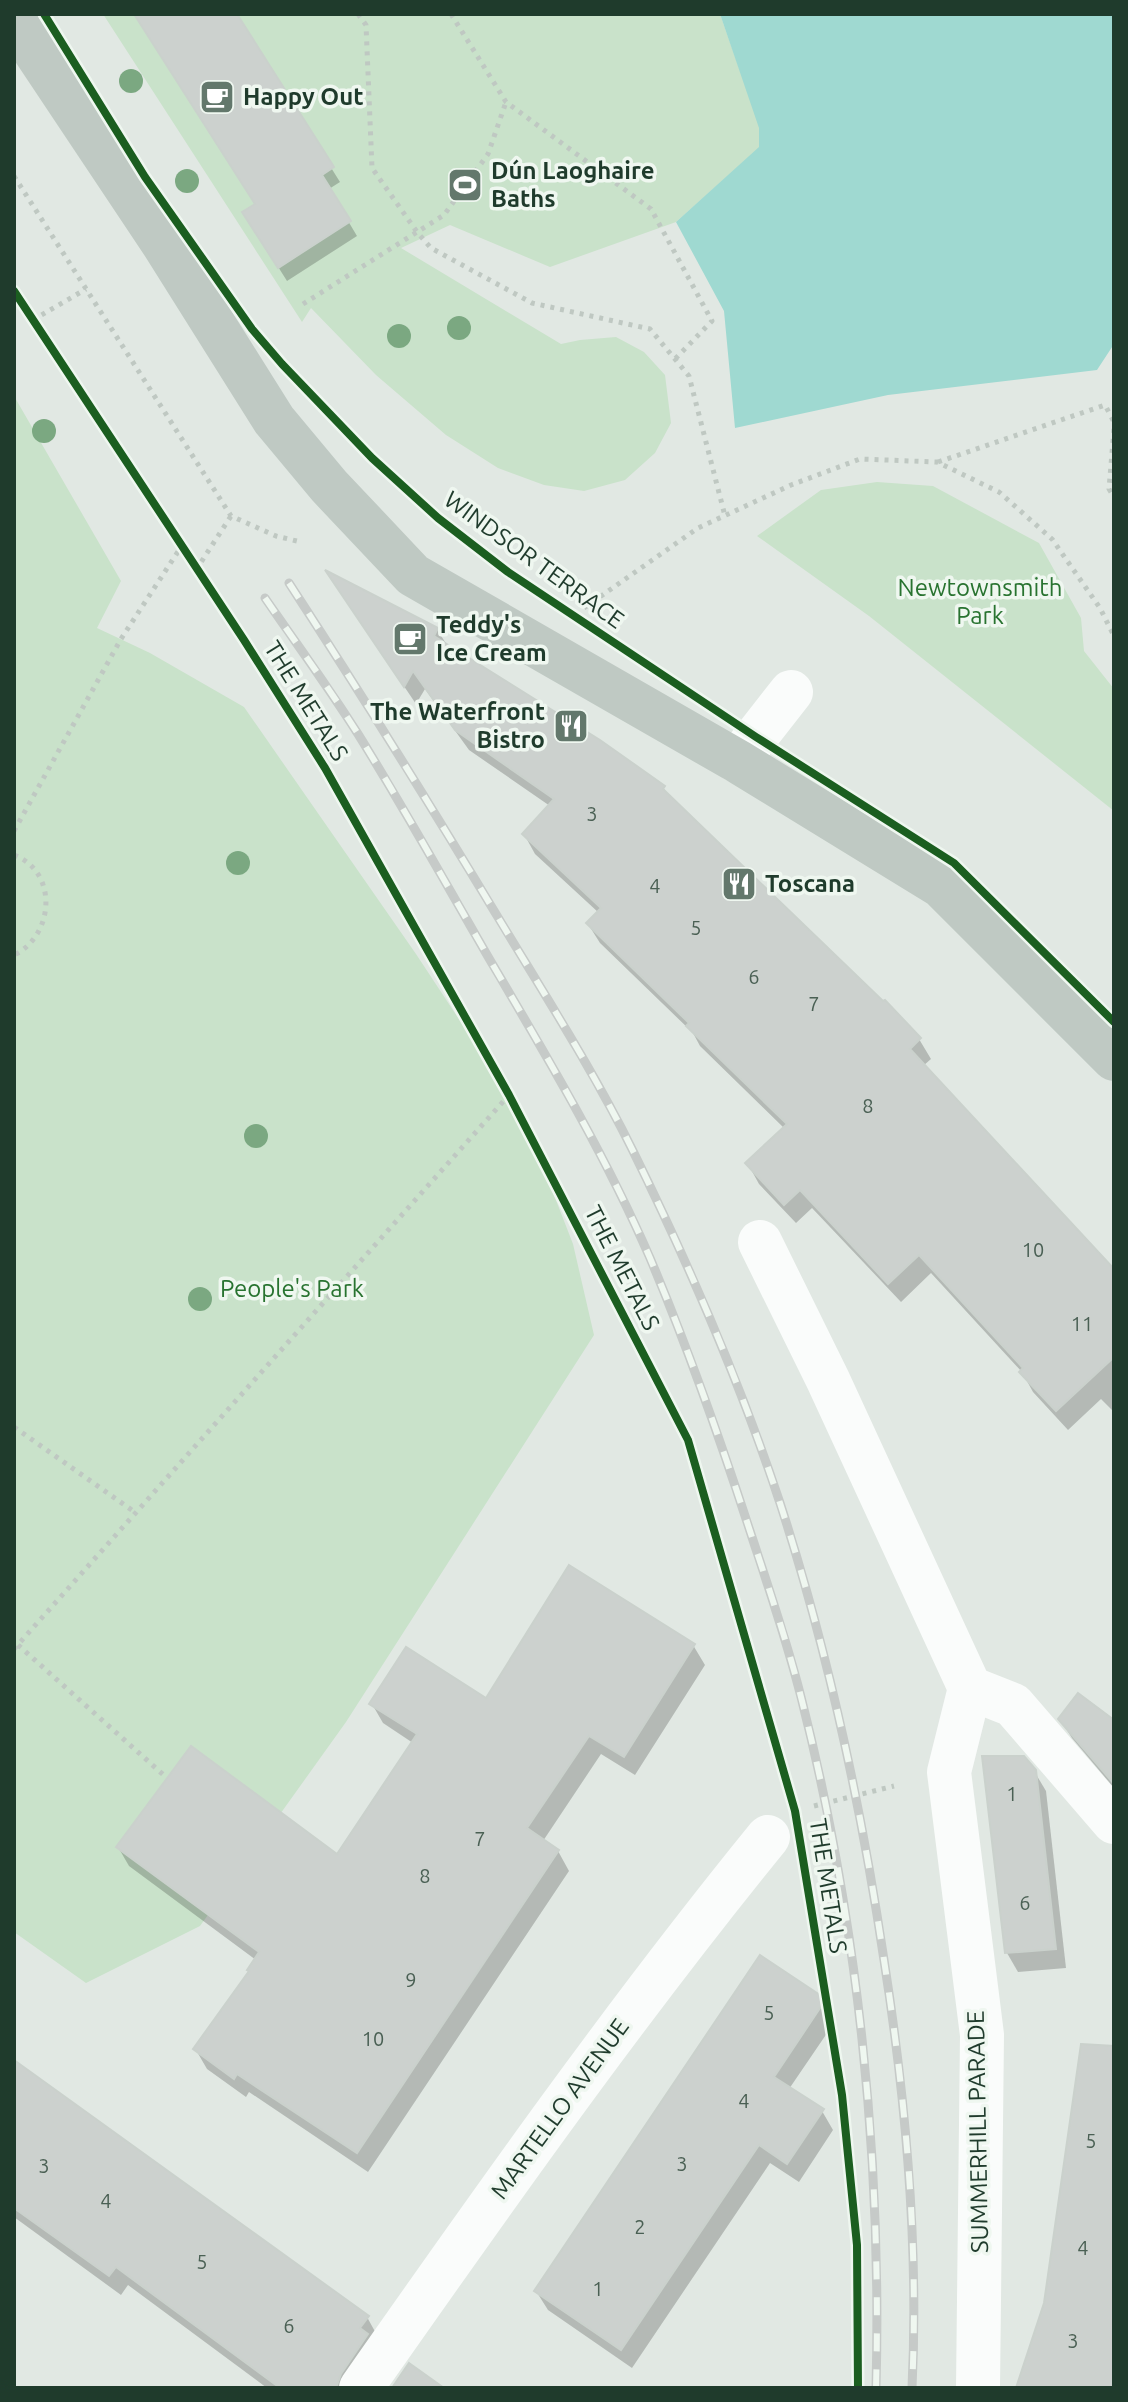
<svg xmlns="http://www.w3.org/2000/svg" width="1128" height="2402" font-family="Ubuntu,sans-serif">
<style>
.green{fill:#c9e2ca}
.water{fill:#9fd9d1}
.shadow{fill:#0003}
.building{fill:#ccd1ce;stroke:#cad1cc;stroke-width:2}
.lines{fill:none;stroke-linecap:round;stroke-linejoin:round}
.path{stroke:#bfc8c2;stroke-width:5;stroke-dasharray:4 6;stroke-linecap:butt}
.minor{stroke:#fafcfb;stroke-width:44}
.major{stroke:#bfc9c3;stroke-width:44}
.rail-casing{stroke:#c6cac8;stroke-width:9}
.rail{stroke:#eff7f0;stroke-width:6;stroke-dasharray:18;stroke-linecap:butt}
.cycleway-casing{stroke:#eff7f0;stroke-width:13}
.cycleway{stroke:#1b5e20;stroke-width:8}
.tree{fill:#7ba881}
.labels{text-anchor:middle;stroke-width:7;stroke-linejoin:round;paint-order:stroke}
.number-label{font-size:20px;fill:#4a6054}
.poi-label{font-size:24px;font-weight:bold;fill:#1f3b2c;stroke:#eff7f0;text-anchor:start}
.street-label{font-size:24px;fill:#1f3b2c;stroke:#eff7f0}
.park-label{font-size:24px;fill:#287330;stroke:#eff7f0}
</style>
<rect width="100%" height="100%" fill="#e1e8e3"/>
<g class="green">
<polygon points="103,14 720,14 760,128 759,148 676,222 550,267 450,225 401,248 561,344 580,340 616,337 644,352 665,375 671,423 655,453 625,480 584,491 544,485 498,468 446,435 376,375 311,308 302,322"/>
<polygon points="14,396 121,581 97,628 150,653 244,707 416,954 509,1095 533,1141 573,1244 594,1335 346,1722 200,1926 86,1983 14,1932"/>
<polygon points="877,482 933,486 1039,543 1081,618 1084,651 1114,689 1114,811 869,616 757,536 821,490"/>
</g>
<polygon class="water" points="720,14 1114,14 1114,344 1097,370 888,395 735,428 724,311 676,222 759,147 759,128"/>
<g class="shadow">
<polygon points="135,14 235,14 340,182 329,189 357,236 287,281 253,227 257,205"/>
<polygon points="339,590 437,629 448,647 663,787 670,799 919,1039 931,1059 923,1066 1114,1271 1114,1412 1101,1399 1068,1430 1033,1392 1022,1372 931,1273 901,1302 812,1208 796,1223 759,1184 748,1164 785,1129 700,1046 693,1033 600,943 588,924 599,913 535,854 524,834 550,806 469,750 425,689 416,704"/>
<polygon points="693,1645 705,1665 635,1775 601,1754 543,1841 558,1851 569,1871 368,2172 249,2092 246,2097 207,2069 196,2050 251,1972 256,1960 129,1866 118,1847 338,1857 413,1743 383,1723 372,1704 486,1701"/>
<polygon points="1060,1719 1114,1723 1114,1788 1072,1738"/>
<polygon points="1034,1771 1046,1791 1066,1968 1018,1972 1007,1953"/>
<polygon points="825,2001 836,2020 789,2089 822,2111 833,2130 799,2182 770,2163 632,2368 548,2310 536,2291"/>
<polygon points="14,2063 367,2317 378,2337 355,2388 267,2388 128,2285 121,2295 14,2217"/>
</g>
<g class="building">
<polygon points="134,14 237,14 334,167 322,175 351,221 278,268 242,212 255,204"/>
<polygon points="325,570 438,628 434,636 600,740 665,786 663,789 883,1001 885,1000 921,1038 910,1049 1114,1269 1114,1357 1056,1411 1019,1372 1023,1368 919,1255 888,1284 800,1190 784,1205 745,1163 787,1124 686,1026 689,1023 586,923 601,908 522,834 554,799 455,730 413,671 404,687"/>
<polygon points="569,1565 695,1644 624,1757 589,1736 527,1828 559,1850 357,2153 237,2074 234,2079 193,2049 249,1971 247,1970 259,1952 116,1847 191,1746 337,1854 417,1734 369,1704 406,1647 486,1698"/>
<polygon points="1078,1693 1114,1720 1114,1784 1058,1719"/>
<polygon points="982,1756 1024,1756 1036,1770 1056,1949 1005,1953"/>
<polygon points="760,1955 826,1999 774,2077 824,2109 787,2164 759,2145 621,2350 534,2291"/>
<polygon points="1081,2044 1114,2046 1114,2388 1016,2388 1044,2303"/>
<polygon points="14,2060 369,2316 360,2328 368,2334 341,2374 336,2388 280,2388 116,2267 109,2276 14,2208"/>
<polygon points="409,2363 444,2388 392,2388"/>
</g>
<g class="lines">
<g class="path">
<polyline points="358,14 366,25 372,168 417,232 431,248 532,303 650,329 689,376 725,516"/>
<polyline points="451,14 506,102 651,209 712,321 675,359"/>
<polyline points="14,176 231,516 276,536 301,542"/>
<polyline points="303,304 444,215 488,154 506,102"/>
<polyline points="33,320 86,289"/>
<polyline points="1114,429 1109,489 1114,497"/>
<polyline points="938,462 1105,405 1114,422"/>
<polyline points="196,570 231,516"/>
<polyline points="584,608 698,528 791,485 860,459 937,462 999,492 1052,539 1100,608 1114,636"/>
<polyline points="14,831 121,639 181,547"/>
<path d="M14,855C59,872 54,936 14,955"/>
<polyline points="14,1427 136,1513"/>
<polyline points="18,1645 167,1778"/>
<polyline points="14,1649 509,1095"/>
<polyline points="814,1806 894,1786"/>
</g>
<g class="minor">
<polyline points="737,761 791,692"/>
<polyline points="760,1242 828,1380 970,1688 1013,1705 1114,1822"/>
<polyline points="970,1688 949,1772 982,2035 978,2388"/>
<path d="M361,2388C492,2201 624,2014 768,1837"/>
</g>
<polyline class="major" points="14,20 164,245 274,420 329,486 413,575 737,761 941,886 1114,1059"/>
<g class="rail-casing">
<g id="rail">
<path d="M289,583C360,692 429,803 496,914C543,992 593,1070 633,1151C689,1265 740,1382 780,1503C828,1651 861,1805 884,1960C906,2101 919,2245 912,2388"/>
<path d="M265,598C296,643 329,688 358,734C404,808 446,884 490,960C547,1057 605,1154 650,1258C688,1348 720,1439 750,1531C768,1586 787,1641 801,1697C858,1921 882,2158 876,2388"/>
</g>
</g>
<use href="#rail" class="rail"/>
<g class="cycleway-casing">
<g id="cycleway">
<polyline points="44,14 145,177 252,329 282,364 372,458 438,518 508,572 756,737 954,863 1114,1022"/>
<polyline points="14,291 244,640 325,768 509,1095 688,1440 795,1811 842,2095 857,2245 858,2388"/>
</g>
</g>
<use href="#cycleway" class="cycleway"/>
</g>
<g class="tree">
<circle cx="131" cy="81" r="12"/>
<circle cx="187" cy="181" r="12"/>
<circle cx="459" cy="328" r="12"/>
<circle cx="399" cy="336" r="12"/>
<circle cx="44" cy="431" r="12"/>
<circle cx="238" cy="863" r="12"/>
<circle cx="256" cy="1136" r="12"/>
<circle cx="200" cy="1299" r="12"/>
</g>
<defs>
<g id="cafe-square" transform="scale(1.8)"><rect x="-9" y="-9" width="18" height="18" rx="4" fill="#63786c" stroke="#eff7f0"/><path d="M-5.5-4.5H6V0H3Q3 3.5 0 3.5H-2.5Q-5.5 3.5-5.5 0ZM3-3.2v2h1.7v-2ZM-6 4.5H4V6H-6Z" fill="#fff"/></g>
<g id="stadium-square" transform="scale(1.8)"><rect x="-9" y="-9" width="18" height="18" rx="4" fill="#63786c" stroke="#eff7f0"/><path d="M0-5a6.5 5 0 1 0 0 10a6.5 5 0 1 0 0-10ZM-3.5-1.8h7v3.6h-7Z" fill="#fff"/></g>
<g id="restaurant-square" transform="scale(1.8)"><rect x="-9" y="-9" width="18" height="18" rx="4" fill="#63786c" stroke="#eff7f0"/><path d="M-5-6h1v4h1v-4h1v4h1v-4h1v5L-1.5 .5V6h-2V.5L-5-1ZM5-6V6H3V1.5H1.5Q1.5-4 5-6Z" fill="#fff"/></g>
</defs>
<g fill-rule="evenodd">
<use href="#cafe-square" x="217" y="97"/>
<use href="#stadium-square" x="465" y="185"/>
<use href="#cafe-square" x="410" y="639"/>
<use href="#restaurant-square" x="571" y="726"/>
<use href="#restaurant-square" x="739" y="884"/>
</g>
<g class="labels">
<g class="number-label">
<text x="592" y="821">3</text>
<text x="655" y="893">4</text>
<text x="696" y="935">5</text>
<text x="754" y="984">6</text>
<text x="814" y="1011">7</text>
<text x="868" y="1113">8</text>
<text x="1033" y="1257">10</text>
<text x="1082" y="1331">11</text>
<text x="1012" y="1801">1</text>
<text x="480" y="1846">7</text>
<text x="425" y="1883">8</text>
<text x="1025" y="1910">6</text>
<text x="411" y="1987">9</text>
<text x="769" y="2020">5</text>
<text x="373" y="2046">10</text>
<text x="744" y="2108">4</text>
<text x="1091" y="2148">5</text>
<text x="682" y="2171">3</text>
<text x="44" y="2173">3</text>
<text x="106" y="2208">4</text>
<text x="640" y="2234">2</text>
<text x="1083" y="2255">4</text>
<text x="202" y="2269">5</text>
<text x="598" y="2296">1</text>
<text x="289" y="2333">6</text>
<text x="1073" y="2348">3</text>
</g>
<g class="poi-label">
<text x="243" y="105">Happy Out</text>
<text x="491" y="179">Dún Laoghaire<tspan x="491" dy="28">Baths</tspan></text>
<text x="436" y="633">Teddy's<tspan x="436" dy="28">Ice Cream</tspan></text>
<text x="545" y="720" text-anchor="end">The Waterfront<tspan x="545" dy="28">Bistro</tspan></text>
<text x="765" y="892">Toscana</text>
</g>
<g class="street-label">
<text transform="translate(534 560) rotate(36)" y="8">WINDSOR TERRACE</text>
<text transform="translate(306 701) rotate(58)" y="8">THE METALS</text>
<text transform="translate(622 1268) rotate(63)" y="8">THE METALS</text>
<text transform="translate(828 1886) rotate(81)" y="8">THE METALS</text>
<text transform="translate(560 2109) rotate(-54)" y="8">MARTELLO AVENUE</text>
<text transform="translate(978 2132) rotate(-91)" y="8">SUMMERHILL PARADE</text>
</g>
<g class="park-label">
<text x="980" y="596">Newtownsmith<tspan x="980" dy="28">Park</tspan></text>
<text x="292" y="1297">People's Park</text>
</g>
</g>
<rect width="1128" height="2402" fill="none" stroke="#1f3b2c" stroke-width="32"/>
</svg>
